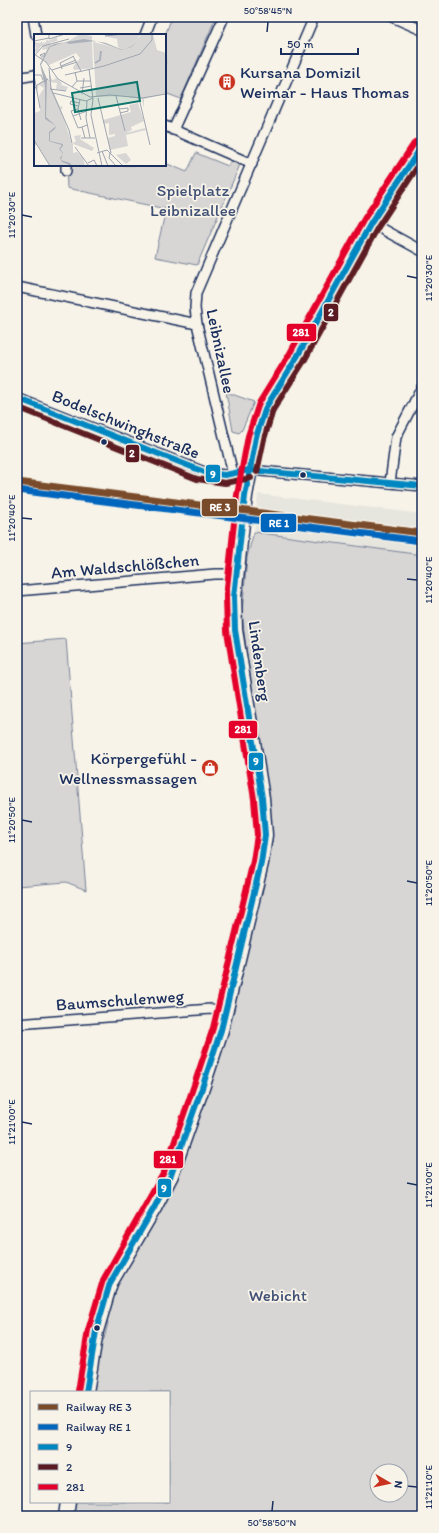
<svg xmlns="http://www.w3.org/2000/svg" width="439" height="1533" font-family="Itim,sans-serif">
<style>
.built{fill:#e6e5de}
.green{fill:#d7d6d4;stroke:#798299;fill-rule:evenodd}
.lines{fill:none;stroke-linecap:round;stroke-linejoin:round}
.minor-casing{stroke:#1b2f5e;stroke-width:12}
.primary-casing{stroke:#1b2f5e;stroke-width:17}
.minor{stroke:#f7f3e8;stroke-width:9}
.primary{stroke:#f7f3e8;stroke-width:14}
.bus-1-casing{stroke:#f7f3e8;stroke-width:9}
.bus-2-casing{stroke:#f7f3e8;stroke-width:9}
.bus-3-casing{stroke:#f7f3e8;stroke-width:9}
.bus-1{stroke:#0087c1;stroke-width:6}
.bus-2{stroke:#5b1a21;stroke-width:6}
.bus-3{stroke:#e4002b;stroke-width:6}
.rail-1-casing{stroke:#f7f3e8;stroke-width:10}
.rail-2-casing{stroke:#f7f3e8;stroke-width:10}
.rail-1{stroke:#7a4b2a;stroke-width:7}
.rail-2{stroke:#0065bd;stroke-width:7}
.ticks{fill:none;stroke:#1b2f5e;stroke-width:1.5}
.bus-dot{fill:#1b2f5e;stroke:#f7f3e8;stroke-width:1.5}
.labels{text-anchor:middle;stroke-width:3.5;stroke-linejoin:round;paint-order:stroke}
.poi-label{font-size:17px;fill:#1b2f5e;stroke:#f7f3e8;text-anchor:start}
.park-label{font-size:17px;fill:#415076;stroke:#f7f3e8}
.street-label{font-size:17px;fill:#1b2f5e;stroke:#f7f3e8}
.inset-river{fill:none;stroke:#acb0b9;stroke-width:2}
.inset-road{fill:none;stroke:#9fa5b1;stroke-width:1}
.view{fill:#0f766e;fill-opacity:0.15;stroke:#0f766e;stroke-width:2}
.inset-edge{fill:none;stroke:#1b2f5e;stroke-width:2}
.line-badge{stroke:#f7f3e8;stroke-width:1.5}
.badge-label{font-size:11px;text-anchor:middle;font-weight:bold;fill:#fff}
.neatline{fill:none;stroke:#1b2f5e;stroke-width:1.5}
.ticks-label{font-size:10px;text-anchor:middle;fill:#1b2f5e}
</style>
<rect width="100%" height="100%" fill="#f7f3e8"/>
<filter id="ink" filterUnits="userSpaceOnUse"><feTurbulence type="fractalNoise" baseFrequency=".025" numOctaves="2"/><feDisplacementMap in="SourceGraphic" scale="8" xChannelSelector="R" yChannelSelector="G"/><feConvolveMatrix kernelMatrix="1 2 1 2 8 2 1 2 1" color-interpolation-filters="sRGB"/></filter>
<g filter="url(#ink)">
<polygon class="built" points="258,494 422,514 422,555 254,532"/>
<g class="green">
<polygon points="172,17 216,17 181,99 165,93 165,35"/>
<polygon points="196,153 228,166 233,156 242,160 197,265 155,257 166,209 67,188 66,165 165,165 165,163 187,172"/>
<polygon points="226,392 254,402 242,430 239,433 233,431"/>
<path d="M254,532L422,555V1516H73L75,1502H169V1392H92L99,1350L102,1341L104,1339L108,1323L106,1316L114,1290L178,1175L208,1091L270,814L247,656L242,613L247,557ZM377,1471H401V1495H377Z"/>
<polygon points="66,639 86,890 66,882 17,886 17,643"/>
</g>
<g class="lines">
<g class="minor-casing">
<g id="minor">
<polyline points="33,17 36,35"/>
<polyline points="392,17 422,30"/>
<polyline points="145,35 152,17"/>
<polyline points="17,78 35,75"/>
<polyline points="165,126 252,164"/>
<polyline points="173,130 224,17"/>
<polyline points="66,165 66,171"/>
<polyline points="371,223 422,251"/>
<polyline points="17,287 197,324"/>
<polyline points="17,398 207,473 225,475 249,470 422,486"/>
<polyline points="233,474 197,324 195,308 196,293 314,17"/>
<polyline points="390,483 396,437 422,387"/>
<polyline points="17,591 215,574 236,574"/>
<polyline points="17,1024 211,1009 225,1011"/>
</g>
</g>
<g class="primary-casing">
<g id="primary">
<polyline points="86,1392 96,1331 110,1283 154,1208 171,1175 202,1088 221,1030 261,863 265,835 262,798 235,630 234,597 245,496 256,437 266,407 297,357 371,223 422,146"/>
<polyline points="66,1516 68,1502"/>
</g>
</g>
<use href="#minor" class="minor"/>
<use href="#primary" class="primary"/>
<g class="bus-1-casing">
<g id="bus-1">
<polyline points="17,398 207,473 225,475 249,470 422,486"/>
<polyline points="86,1392 96,1331 110,1283 154,1208 171,1175 202,1088 221,1030 261,863 265,835 262,798 235,630 234,597 245,496 256,437 266,407 297,357 371,223 422,146"/>
</g>
</g>
<g class="bus-2-casing">
<g id="bus-2">
<polyline points="17,407 197,479 225,483 251,478"/>
<polyline points="257,472 264,439 273,410 304,361 378,227 422,160"/>
</g>
</g>
<g class="bus-3-casing">
<polyline id="bus-3" points="78,1391 88,1330 103,1280 164,1172 194,1085 213,1028 253,861 257,835 254,799 227,631 226,597 237,495 248,436 259,403 290,353 364,219 415,142"/>
</g>
<use href="#bus-1" class="bus-1"/>
<use href="#bus-2" class="bus-2"/>
<use href="#bus-3" class="bus-3"/>
<g class="rail-1-casing">
<polyline id="rail-1" points="17,482 422,533"/>
</g>
<g class="rail-2-casing">
<polyline id="rail-2" points="17,490 421,541"/>
</g>
<use href="#rail-1" class="rail-1"/>
<use href="#rail-2" class="rail-2"/>
</g>
</g>
<path class="ticks" d="M267,32L268,22M22,215L32,217M407,276L417,278M22,518L32,519M407,579L417,580M22,820L32,822M407,881L417,883M22,1122L32,1124M407,1183L417,1185M407,1486L417,1487M272,1511L273,1501"/>
<defs>
<g id="building-disc" transform="scale(0.9)"><circle r="9.5" fill="#c8321e" stroke="#f7f3e8"/><path d="M-4-6H4V6H1V3H-1V6H-4ZM-2.5-4.3h1.7v1.8h-1.7ZM.8-4.3h1.7v1.8H.8ZM-2.5-1h1.7V.8h-1.7ZM.8-1h1.7V.8H.8Z" fill="#fff"/></g>
<g id="shop-disc" transform="scale(0.9)"><circle r="9.5" fill="#c8321e" stroke="#f7f3e8"/><path d="M-5-2.5h2.3a2.7 3.5 0 0 1 5.4 0H5L5.5 6h-11ZM-1.5-2.5h3a1.5 2.3 0 0 0-3 0Z" fill="#fff"/></g>
</defs>
<g fill-rule="evenodd">
<use href="#building-disc" x="227" y="82"/>
<use href="#shop-disc" x="210" y="768"/>
</g>
<g class="bus-dot">
<circle cx="104" cy="442" r="3.5"/>
<circle cx="303" cy="475" r="3.5"/>
<circle cx="97" cy="1328" r="3.5"/>
</g>
<g class="labels">
<g class="poi-label">
<text x="240" y="78">Kursana Domizil<tspan x="240" dy="20">Weimar - Haus Thomas</tspan></text>
<text x="197" y="764" text-anchor="end">Körpergefühl -<tspan x="197" dy="20">Wellnessmassagen</tspan></text>
</g>
<g class="park-label">
<text x="193" y="196">Spielplatz<tspan x="193" dy="20">Leibnizallee</tspan></text>
<text x="278" y="1301">Webicht</text>
</g>
<g class="street-label">
<text transform="translate(221 351) rotate(78)" y="6">Leibnizallee</text>
<text transform="translate(126 424) rotate(22)" y="6">Bodelschwinghstraße</text>
<text transform="translate(125 566) rotate(-5)" y="6">Am Waldschlößchen</text>
<text transform="translate(260 661) rotate(82)" y="6">Lindenberg</text>
<text transform="translate(120 1000) rotate(-4)" y="6">Baumschulenweg</text>
</g>
</g>
<g transform="translate(34 34)">
<rect width="132" height="132" fill="#f7f3e8"/>
<path d="M46,0L58,2V7H56L58,8L59,34L40,36L39,33L46,24L42,19L15,31L10,26L17,12L31,8L35,10L38,9L33,8ZM75,0H107L98,12L92,15L98,13L108,0H119L123,16L132,19V60L110,65V74L108,65L88,62L62,63L59,8L87,15L84,13L83,5L70,2ZM23,3V7L15,9L18,11L10,26L5,23L10,22L13,15L8,16L9,13L7,12L3,18L0,17L2,14L0,8L6,9L8,7V9L11,8L9,10L12,8L13,5L14,7ZM15,38L18,46L22,45L20,42L28,49L27,51L34,53L32,57L22,55L23,49L15,48L27,75L26,72L29,73L27,76L38,110L42,107L40,102L47,101L46,105L60,114L58,117L39,110V119L43,118L49,124L51,132H16L3,110L0,113V79L6,77L5,62L10,54L5,51L2,60L3,52L9,46L10,42L15,46ZM104,69L110,87L97,93L98,96L92,99L111,94L112,96L92,101L94,112L76,116L74,104L81,102V100L75,101V89L70,90L69,86L97,78L95,71ZM92,119L97,126L92,130L82,121Z" fill="#d7d6d4"/>
<path d="M108,0L98,13L88,16L62,7L35,10L31,8L16,13L7,31L13,45L12,83L22,92L21,95L16,99V107L29,110V112L26,115L29,119L27,126L36,129L38,132L28,128L26,124L29,120L25,115L28,111L17,108L15,107V98L22,92L11,85V52L6,30L15,13L11,15L20,10L50,5L72,9L89,16L98,12Z" fill="#acb0b9"/>
<path class="inset-river" d="M61,29L66,26L67,17"/>
<path class="inset-road" d="M15,0V5L31,0M71,2L90,0M0,7L15,4M11,19L10,22H7L6,21ZM0,20L12,28L24,45L56,63L76,61L108,64L132,60M0,22L9,12L35,5M39,22L47,37M27,32L42,26M15,34L17,55L35,96L38,109M28,35L26,29L40,22M55,35L59,65L57,81L68,132M18,36L43,28M0,41L6,74M0,41H7L9,46M31,41L70,32L106,20L118,6V0M43,47H57M38,53L43,47L41,38M46,54L58,52M16,55L32,57M0,56L3,51L14,45M19,59L52,67L59,64M48,60L50,44M82,62L91,97M64,64L77,119M105,64L116,111M46,66L44,75L47,86M53,67L52,84L56,104M44,72L36,70L37,67L45,69M44,75L37,77L44,94L48,93M85,75L94,74V77L86,79M39,82L53,77M47,104H61M51,104L48,93L53,91M0,106L16,132M41,113L55,132M68,117L74,132M63,119L73,116L89,132M76,119L75,124L82,132M54,129L60,126L63,132"/>
<path class="view" d="M103,48L106,67L41,78L38,59Z"/>
<rect width="132" height="132" class="inset-edge"/>
</g>
<g class="line-badge">
<rect x="323" y="303" width="16" height="19" rx="4" fill="#5b1a21"/>
<rect x="286" y="323" width="31" height="19" rx="4" fill="#e4002b"/>
<rect x="125" y="444" width="15" height="19" rx="4" fill="#5b1a21"/>
<rect x="205" y="464" width="16" height="19" rx="4" fill="#0087c1"/>
<rect x="201" y="498" width="37" height="19" rx="4" fill="#7a4b2a"/>
<rect x="260" y="513" width="37" height="20" rx="4" fill="#0065bd"/>
<rect x="228" y="720" width="30" height="19" rx="4" fill="#e4002b"/>
<rect x="248" y="752" width="16" height="19" rx="4" fill="#0087c1"/>
<rect x="153" y="1150" width="31" height="19" rx="4" fill="#e4002b"/>
<rect x="157" y="1178" width="15" height="20" rx="4" fill="#0087c1"/>
</g>
<g class="badge-label">
<text x="331" y="316">2</text>
<text x="301" y="336">281</text>
<text x="132" y="457">2</text>
<text x="213" y="478">9</text>
<text x="220" y="511">RE 3</text>
<text x="279" y="527">RE 1</text>
<text x="243" y="733">281</text>
<text x="256" y="765">9</text>
<text x="168" y="1163">281</text>
<text x="164" y="1192">9</text>
</g>
<rect width="439" height="1533" fill="none" stroke="#f7f3e8" stroke-width="44"/>
<rect x="30" y="1391" width="140" height="112" fill="#f7f3e8" stroke="#9fa5b1"/>
<rect x="38" y="1404" width="20" height="6" fill="#7a4b2a" stroke="#9fa5b1"/>
<text x="66" y="1411" font-size="12" fill="#1b2f5e">Railway RE 3</text>
<rect x="38" y="1424" width="20" height="6" fill="#0065bd" stroke="#9fa5b1"/>
<text x="66" y="1431" font-size="12" fill="#1b2f5e">Railway RE 1</text>
<rect x="38" y="1444" width="20" height="6" fill="#0087c1" stroke="#9fa5b1"/>
<text x="66" y="1451" font-size="12" fill="#1b2f5e">9</text>
<rect x="38" y="1464" width="20" height="6" fill="#5b1a21" stroke="#9fa5b1"/>
<text x="66" y="1471" font-size="12" fill="#1b2f5e">2</text>
<rect x="38" y="1484" width="20" height="6" fill="#e4002b" stroke="#9fa5b1"/>
<text x="66" y="1491" font-size="12" fill="#1b2f5e">281</text>
<g transform="translate(389 1483) rotate(99)"><circle r="19" fill="#f7f3e8" stroke="#9fa5b1"/>
<path d="M0-3L7 15L0 10L-7 15Z" fill="#c8321e"/>
<text y="-6" font-size="11" font-weight="bold" text-anchor="middle" fill="#1b2f5e">N</text>
</g>
<path d="M281 48v6h77v-6" fill="none" stroke="#1b2f5e" stroke-width="2"/>
<text x="287" y="48" font-size="12" fill="#1b2f5e" stroke="#f7f3e8" stroke-width="3" paint-order="stroke">50 m</text>
<rect x="22" y="22" width="395" height="1489" class="neatline"/>
<g class="ticks-label">
<text x="268" y="14">50°58'45"N</text>
<text transform="translate(11 215) rotate(-90)" y="4">11°20'30"E</text>
<text transform="translate(428 278) rotate(-90)" y="4">11°20'30"E</text>
<text transform="translate(11 518) rotate(-90)" y="4">11°20'40"E</text>
<text transform="translate(428 580) rotate(-90)" y="4">11°20'40"E</text>
<text transform="translate(11 820) rotate(-90)" y="4">11°20'50"E</text>
<text transform="translate(428 883) rotate(-90)" y="4">11°20'50"E</text>
<text transform="translate(11 1122) rotate(-90)" y="4">11°21'00"E</text>
<text transform="translate(428 1185) rotate(-90)" y="4">11°21'00"E</text>
<text transform="translate(428 1487) rotate(-90)" y="4">11°21'10"E</text>
<text x="272" y="1526">50°58'50"N</text>
</g>
</svg>
